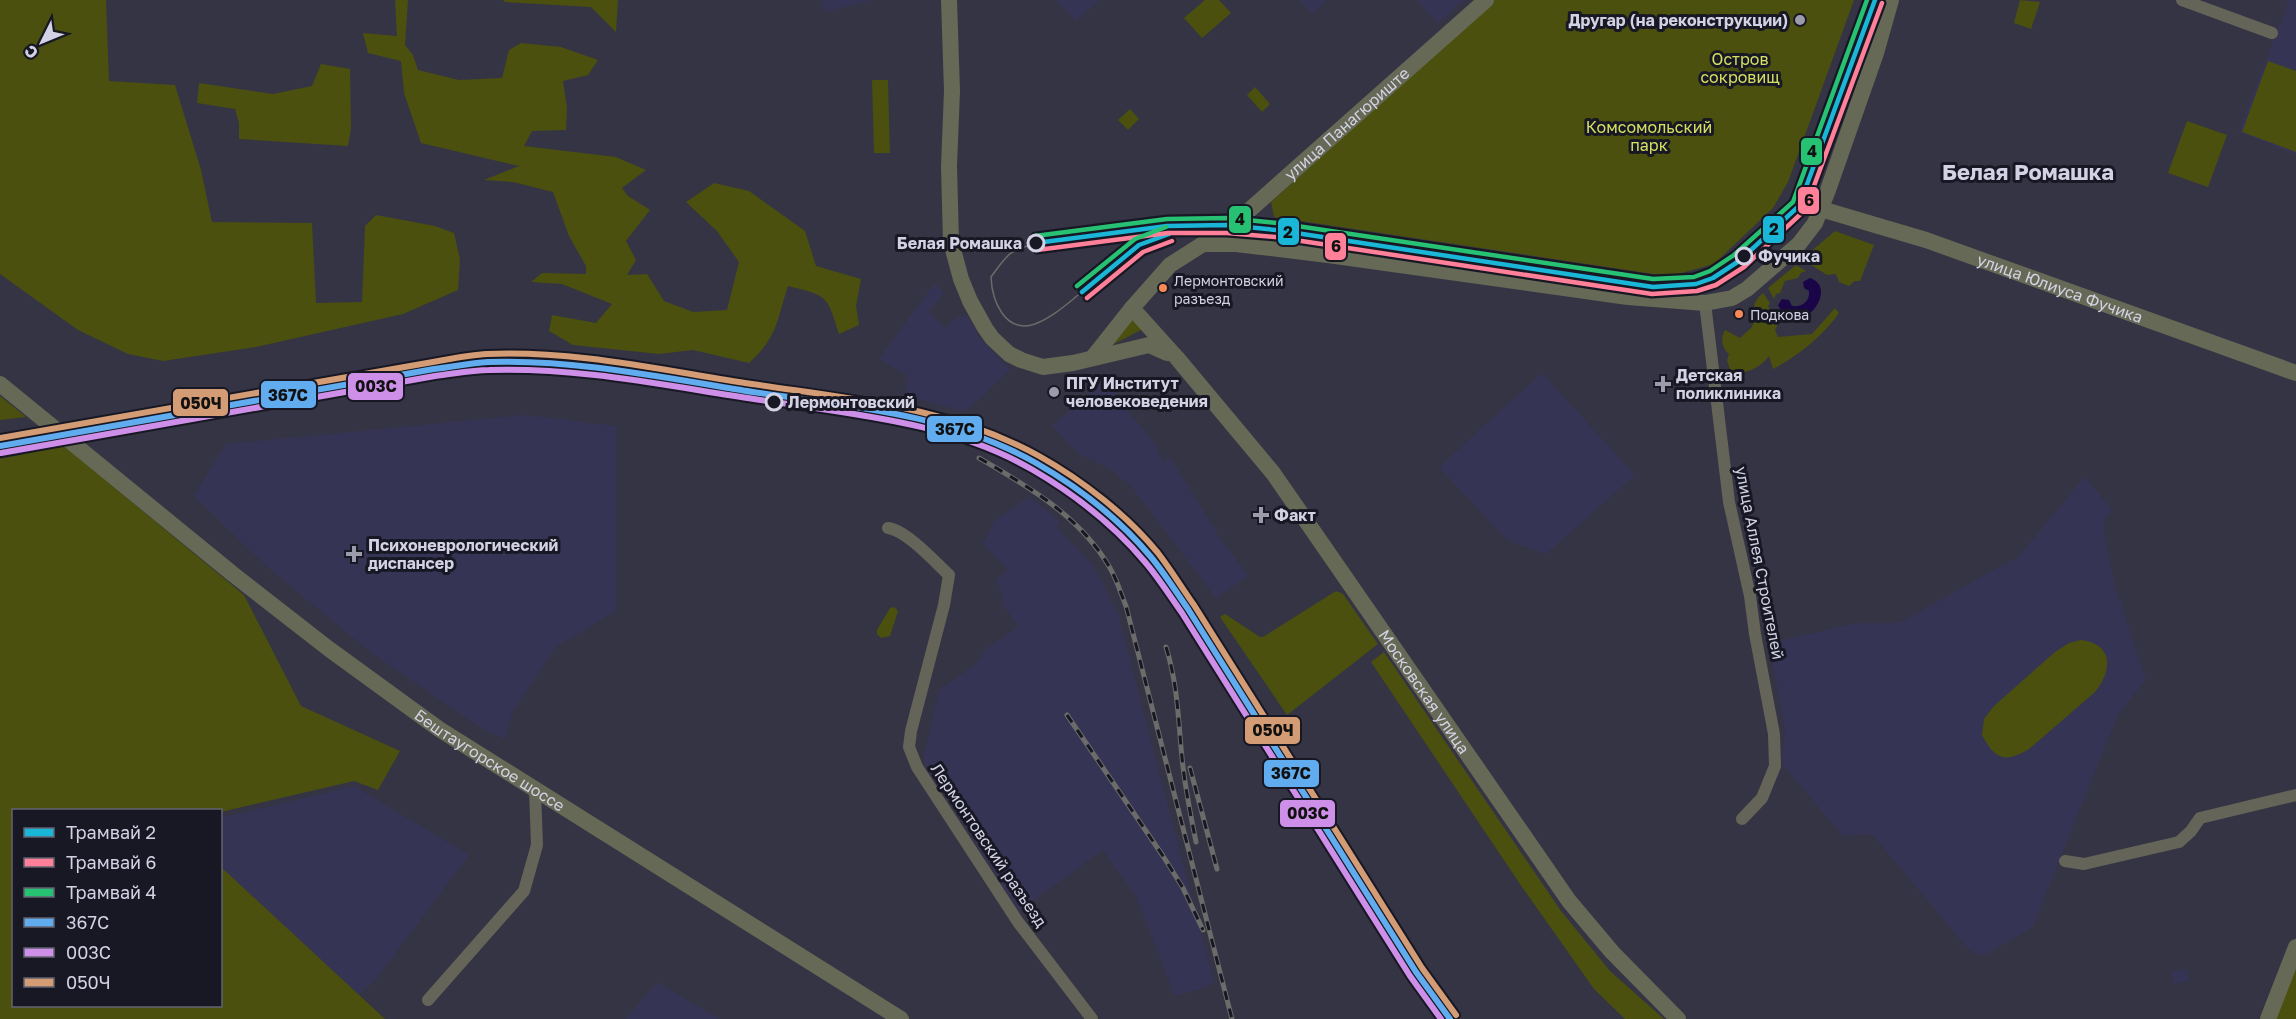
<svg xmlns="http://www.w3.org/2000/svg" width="2296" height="1019" font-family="'Golos Text',sans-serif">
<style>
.built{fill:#363454}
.green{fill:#4b500e}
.water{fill:#190548}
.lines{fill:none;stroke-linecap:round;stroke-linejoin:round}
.street{stroke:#646558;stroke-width:12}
.secondary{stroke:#666955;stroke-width:16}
.tram{stroke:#6b6b69;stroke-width:1.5}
.rail-casing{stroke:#6b6b69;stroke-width:5}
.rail{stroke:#181825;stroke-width:3;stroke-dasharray:9;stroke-linecap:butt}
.rail-1-casing{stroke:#181825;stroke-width:10}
.rail-2-casing{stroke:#181825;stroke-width:10}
.rail-3-casing{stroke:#181825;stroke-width:10}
.rail-1{stroke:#60acee;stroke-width:6}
.rail-2{stroke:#ce8fe9;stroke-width:6}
.rail-3{stroke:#d39c74;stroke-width:6}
.tram-1-casing{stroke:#181825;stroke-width:9}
.tram-2-casing{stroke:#181825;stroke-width:9}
.tram-3-casing{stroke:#181825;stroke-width:9}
.tram-1{stroke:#1ab6d8;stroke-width:4.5}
.tram-2{stroke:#ff8098;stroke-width:4.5}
.tram-3{stroke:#26c172;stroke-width:4.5}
.poi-dot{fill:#9b9bac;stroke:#181825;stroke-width:2}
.stop-dot{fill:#181825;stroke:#d2d2e4;stroke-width:3}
.bus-dot{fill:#f98a56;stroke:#181825;stroke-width:2}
.labels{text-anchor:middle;stroke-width:6;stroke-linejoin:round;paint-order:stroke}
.bus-label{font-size:14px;fill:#d2d2e4;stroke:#181825;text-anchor:start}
.poi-label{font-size:16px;font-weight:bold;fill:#d2d2e4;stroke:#181825;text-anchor:start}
.park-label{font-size:16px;fill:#d5e061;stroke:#181825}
.street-label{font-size:16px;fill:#d2d2e4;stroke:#181825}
.stop-label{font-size:16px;font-weight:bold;fill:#d2d2e4;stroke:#181825;text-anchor:start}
.district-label{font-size:22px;font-weight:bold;fill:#d2d2e4;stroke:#181825}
.line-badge{stroke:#181825;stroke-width:2}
.pale-badge-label{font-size:16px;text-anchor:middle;font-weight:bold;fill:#111}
</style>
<rect width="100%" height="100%" fill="#353444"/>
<g class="built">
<polygon points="822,0 873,0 825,12"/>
<polygon points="1056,0 1099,0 1076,21"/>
<polygon points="1299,0 1327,0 1312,14"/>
<polygon points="1416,0 1464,0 1438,23"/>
<polygon points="2289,0 2296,0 2296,155 2238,132"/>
<polygon points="934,284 944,292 929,312 945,328 957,317 967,315 979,337 1010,370 965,412 904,395 908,376 879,359"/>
<polygon points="1542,373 1635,475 1546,554 1507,540 1439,467"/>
<polygon points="1107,378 1122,404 1154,442 1163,462 1170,457 1218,535 1248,576 1216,598 1132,487 1110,469 1079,454 1052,426"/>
<polygon points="526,415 616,426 616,611 556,647 513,711 504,739 481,728 369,651 264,564 194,496 225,444"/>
<polygon points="2084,477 2112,509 2103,524 2105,540 2114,582 2146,679 2118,715 2032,928 1983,956 1969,950 1872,834 1843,836 1782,764 1785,729 1769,643 1857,623 1899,623 2019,556"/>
<polygon points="1029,497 1060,521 1056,527 1094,566 1118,614 1214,983 1197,990 1175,996 1136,897 1103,850 1019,911 923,761 939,690 976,664 984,650 1015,629 1017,623 1004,607 997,580 1008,570 983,544 994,521"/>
<polygon points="354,786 469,855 377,978 352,1002 221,875 220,818"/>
<polygon points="2187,969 2190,981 2174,984 2171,972"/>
<polygon points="657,982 719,1019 626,1019"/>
</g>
<g class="green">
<polygon points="0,0 106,0 109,81 175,85 201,170 212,222 312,223 316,303 362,302 365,226 376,215 435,226 454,233 460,259 458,290 403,314 256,347 163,361 128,354 78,330 0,274"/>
<path d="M395,0H408L405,45L413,55L418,70L459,80L502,78L509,50L521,43L561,47L598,60L588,75L563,81L567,108L566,130L532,131L524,146L616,157L646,170L622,188L628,196L650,210L626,241L636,260L627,275L647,274L664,301L693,312L727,310L739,262L717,231L686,202L714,183L749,191L805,231L816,266L861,279L856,306L859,325L839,334C827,295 828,296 788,286C777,319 778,337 749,363L693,350L659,354L573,345L549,331L552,315L596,323L612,304L562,284L531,282L542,273L586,274V266L569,236L553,192L513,182L484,180L519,166L421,143L404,93L401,61L368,53L363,33L397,36Z"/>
<polygon points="503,0 618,0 616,32 591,7 505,2"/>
<polygon points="1205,0 1219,0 1231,13 1202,38 1184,18"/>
<polygon points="1494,0 1854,0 1788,182 1773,208 1714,264 1678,274 1660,275 1274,217 1271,202"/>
<polygon points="2020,0 2040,2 2031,29 2014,23"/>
<polygon points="2268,61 2296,71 2296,152 2242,132"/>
<polygon points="321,64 350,69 351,129 348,146 239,139 239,123 235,109 197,103 199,83 273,94 312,86"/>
<polygon points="872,80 888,80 890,153 874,153"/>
<polygon points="1255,87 1270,104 1262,112 1247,95"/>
<polygon points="1130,109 1139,119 1128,130 1118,120"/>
<polygon points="2187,121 2227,135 2208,187 2168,173"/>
<polygon points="1835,231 1874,245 1860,281 1855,281 1849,286 1839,282 1836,274 1827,275 1802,259"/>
<polygon points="1796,265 1806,271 1801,273 1798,278 1785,281 1780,293 1776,294 1774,299 1768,288"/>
<path d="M1763,293L1770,303L1768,306L1778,324L1775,330L1778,337L1812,334L1835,308L1839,313C1823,336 1798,356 1773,369L1769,356C1760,369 1746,372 1732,376L1727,360L1729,354C1722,348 1720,339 1725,330L1740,338L1752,327L1755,317C1753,305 1754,301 1763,293Z"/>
<polygon points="1131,318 1143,329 1114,344"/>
<polygon points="0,396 26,417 0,420"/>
<polygon points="64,446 244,595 301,706 400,751 378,790 354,781 221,812 14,810 14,1006 220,1006 221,867 385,1019 0,1019 0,459"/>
<polygon points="1336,591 1343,594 1378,644 1287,715 1220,617 1225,614 1260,637 1263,637"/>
<polygon points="894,607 898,611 890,636 881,638 877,634 877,630 890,608"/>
<path d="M2081,640C2113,644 2113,670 2095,692L2029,749C2004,764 1995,759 1982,735L1984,719L1994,706L2055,652L2069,643Z"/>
<polygon points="1384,652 1561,911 1610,971 1664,1019 1625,1019 1594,989 1522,887 1371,662"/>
<polygon points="2296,966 2296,1019 2276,1019"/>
</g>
<path class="water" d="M1810,278C1841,288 1799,344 1778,305L1782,299L1789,300L1792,306C1802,307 1810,302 1809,291L1804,288L1803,282Z"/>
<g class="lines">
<g class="street">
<polyline points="2182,0 2272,33"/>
<polyline points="1705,303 1729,502 1750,596 1755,634 1774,734 1775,766 1762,798 1742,819"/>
<path d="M888,528C906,530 935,562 949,575L944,605L911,731L909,747L917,767L1018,922L1092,1019"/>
<polyline points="2065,861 2084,864 2179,842 2191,831 2200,818 2296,795"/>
<polyline points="428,1000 524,891 537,845 535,791"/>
</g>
<g class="secondary">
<polyline points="949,0 952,91 949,166 951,242 961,279 970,301 985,328 992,338 1009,354 1021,360 1043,367 1073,363 1149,345 1167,353"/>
<path id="s1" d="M1821,209L1926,240L2296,373"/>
<path id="s2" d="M1203,244L1218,230L1245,214L1486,0"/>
<path id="s3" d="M1132,308L1177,358L1273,473L1569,901L1612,952L1678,1019"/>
<polyline points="1094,356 1132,308 1170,265 1203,244 1236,244 1328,255 1628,297 1705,303 1732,298 1747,289 1799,244 1815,223 1828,190 1876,53 1891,0"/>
<path id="s4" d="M0,384L234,575L329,649L439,729L901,1019"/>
<polyline points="2268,1019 2296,947"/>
</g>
<path class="tram" d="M1036,243C1007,252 1008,254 991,277C992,301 1005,334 1035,324C1052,318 1068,303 1082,292"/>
<g class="rail-casing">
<g id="rail">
<path d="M979,458C1029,487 1080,516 1110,568C1117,580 1121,594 1126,606L1232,1019"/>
<path d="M1166,647C1179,689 1178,724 1183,767C1186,792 1191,817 1196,842"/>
<polyline points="1067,715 1163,856 1183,888 1203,930"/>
<polyline points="1190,768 1217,869"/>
</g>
</g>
<use href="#rail" class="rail"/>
<g class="rail-1-casing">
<path id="rail-1" d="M0,446L434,369C452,367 470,363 488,362C576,359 666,378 753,392C849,406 950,414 1036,463C1078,487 1120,520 1151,557C1165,574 1176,592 1188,609L1416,972L1450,1019"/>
</g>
<g class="rail-2-casing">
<path id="rail-2" d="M1,453L435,376C453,374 471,370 489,370C578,367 667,386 754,399C849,414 949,421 1033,470C1074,494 1114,525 1145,562C1158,577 1170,596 1182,613L1410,976L1441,1019"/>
</g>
<g class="rail-3-casing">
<path id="rail-3" d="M0,438L433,362C450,359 469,355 487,354C575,350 665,371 752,384C850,399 951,407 1039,456C1082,480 1127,515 1158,553C1171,570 1182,588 1194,605L1422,968L1456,1015"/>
</g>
<use href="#rail-1" class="rail-1"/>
<use href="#rail-2" class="rail-2"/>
<use href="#rail-3" class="rail-3"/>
<g class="tram-1-casing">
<g id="tram-1">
<polyline points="1036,243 1167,226 1227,225 1276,230 1653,287 1696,284 1713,278 1739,261 1799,206 1875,0"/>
<polyline points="1082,292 1139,245 1169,234"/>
</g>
</g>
<g class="tram-2-casing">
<g id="tram-2">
<polyline points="1037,250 1168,233 1227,233 1275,237 1652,294 1697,291 1716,285 1744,267 1805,210 1882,3"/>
<polyline points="1087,298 1143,252 1172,241"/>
</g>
</g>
<g class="tram-3-casing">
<g id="tram-3">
<polyline points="1035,236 1167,219 1227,218 1277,223 1653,279 1694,277 1710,271 1734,255 1793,202 1867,0"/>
<polyline points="1077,286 1135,239 1166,227"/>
</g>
</g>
<use href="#tram-1" class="tram-1"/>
<use href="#tram-2" class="tram-2"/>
<use href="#tram-3" class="tram-3"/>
</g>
<g class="poi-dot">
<circle cx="1800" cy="20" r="6"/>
<path d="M1660 375h6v6h6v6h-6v6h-6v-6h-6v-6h6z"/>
<circle cx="1054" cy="392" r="6"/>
<path d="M1258 506h6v6h6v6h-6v6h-6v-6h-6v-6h6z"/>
<path d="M351 545h6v6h6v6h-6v6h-6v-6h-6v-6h6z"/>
</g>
<g class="stop-dot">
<circle cx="1036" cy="243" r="8"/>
<circle cx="1744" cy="256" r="8"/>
<circle cx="774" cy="402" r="8"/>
</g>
<g class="bus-dot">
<circle cx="1163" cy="288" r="5"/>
<circle cx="1739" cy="314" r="5"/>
</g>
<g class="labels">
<g class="bus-label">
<text x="1174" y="286">Лермонтовский<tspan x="1174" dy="18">разъезд</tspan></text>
<text x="1750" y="320">Подкова</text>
</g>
<g class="poi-label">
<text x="1788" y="26" text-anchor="end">Другар (на реконструкции)</text>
<text x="1676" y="381">Детская<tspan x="1676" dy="18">поликлиника</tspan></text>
<text x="1066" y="389">ПГУ Институт<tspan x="1066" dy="18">человековедения</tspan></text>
<text x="1274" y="521">Факт</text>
<text x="368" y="551">Психоневрологический<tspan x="368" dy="18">диспансер</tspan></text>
</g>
<g class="park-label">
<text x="1740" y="65">Остров<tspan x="1740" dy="18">сокровищ</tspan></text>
<text x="1649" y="133">Комсомольский<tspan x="1649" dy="18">парк</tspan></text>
</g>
<g class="street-label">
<text dy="6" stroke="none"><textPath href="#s2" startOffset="188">улица Панагюриште</textPath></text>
<text dy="6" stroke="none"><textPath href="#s1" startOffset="252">улица Юлиуса Фучика</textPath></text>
<text transform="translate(1760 563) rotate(79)" y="6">улица Аллея Строителей</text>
<text dy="6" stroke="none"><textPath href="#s3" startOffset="483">Московская улица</textPath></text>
<text dy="6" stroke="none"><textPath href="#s4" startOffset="618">Бештаугорское шоссе</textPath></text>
<text transform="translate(989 845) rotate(56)" y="6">Лермонтовский разъезд</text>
</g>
<g class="stop-label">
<text x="1022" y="249" text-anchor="end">Белая Ромашка</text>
<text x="1758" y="262">Фучика</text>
<text x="788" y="408">Лермонтовский</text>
</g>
<g class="district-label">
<text x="2028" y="180">Белая Ромашка</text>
</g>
</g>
<g class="line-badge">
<rect x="1800" y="137" width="23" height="29" rx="6" fill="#26c172"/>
<rect x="1797" y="186" width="23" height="29" rx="6" fill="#ff8098"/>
<rect x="1228" y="205" width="24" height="29" rx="6" fill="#26c172"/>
<rect x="1762" y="215" width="23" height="29" rx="6" fill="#1ab6d8"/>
<rect x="1277" y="217" width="23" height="29" rx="6" fill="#1ab6d8"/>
<rect x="1324" y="232" width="23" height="29" rx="6" fill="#ff8098"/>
<rect x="347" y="372" width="57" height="29" rx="6" fill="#ce8fe9"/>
<rect x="260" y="380" width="57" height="29" rx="6" fill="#60acee"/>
<rect x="172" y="388" width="57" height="29" rx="6" fill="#d39c74"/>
<rect x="926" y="415" width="57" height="28" rx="6" fill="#60acee"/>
<rect x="1244" y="716" width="57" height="29" rx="6" fill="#d39c74"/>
<rect x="1263" y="759" width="57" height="29" rx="6" fill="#60acee"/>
<rect x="1279" y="799" width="57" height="29" rx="6" fill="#ce8fe9"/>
</g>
<g class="pale-badge-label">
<text x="1812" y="157">4</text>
<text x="1809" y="206">6</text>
<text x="1240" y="225">4</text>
<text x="1774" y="235">2</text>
<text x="1288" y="238">2</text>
<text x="1336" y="252">6</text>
<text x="376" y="392">003С</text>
<text x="288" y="401">367С</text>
<text x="201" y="409">050Ч</text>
<text x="955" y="435">367С</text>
<text x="1273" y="736">050Ч</text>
<text x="1291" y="779">367С</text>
<text x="1308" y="819">003С</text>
</g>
<rect x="12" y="809" width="210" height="198" fill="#181825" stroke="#626271" stroke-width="1.5"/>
<rect x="24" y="828" width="30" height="9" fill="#1ab6d8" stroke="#626271" stroke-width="1.5"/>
<text x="66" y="839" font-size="18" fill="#d2d2e4">Трамвай 2</text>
<rect x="24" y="858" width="30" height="9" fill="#ff8098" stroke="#626271" stroke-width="1.5"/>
<text x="66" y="869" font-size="18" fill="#d2d2e4">Трамвай 6</text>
<rect x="24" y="888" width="30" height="9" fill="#26c172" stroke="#626271" stroke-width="1.5"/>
<text x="66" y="899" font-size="18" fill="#d2d2e4">Трамвай 4</text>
<rect x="24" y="918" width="30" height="9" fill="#60acee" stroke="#626271" stroke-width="1.5"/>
<text x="66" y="929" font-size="18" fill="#d2d2e4">367С</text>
<rect x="24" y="948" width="30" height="9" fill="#ce8fe9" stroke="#626271" stroke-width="1.5"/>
<text x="66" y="959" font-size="18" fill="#d2d2e4">003С</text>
<rect x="24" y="978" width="30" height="9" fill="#d39c74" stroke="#626271" stroke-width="1.5"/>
<text x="66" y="989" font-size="18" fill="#d2d2e4">050Ч</text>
<g transform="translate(42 42) rotate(227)" stroke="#181825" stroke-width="4.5" paint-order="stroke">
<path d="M0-4.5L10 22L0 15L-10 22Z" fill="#d2d2e4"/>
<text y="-9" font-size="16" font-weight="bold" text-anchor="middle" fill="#d2d2e4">С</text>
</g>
</svg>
